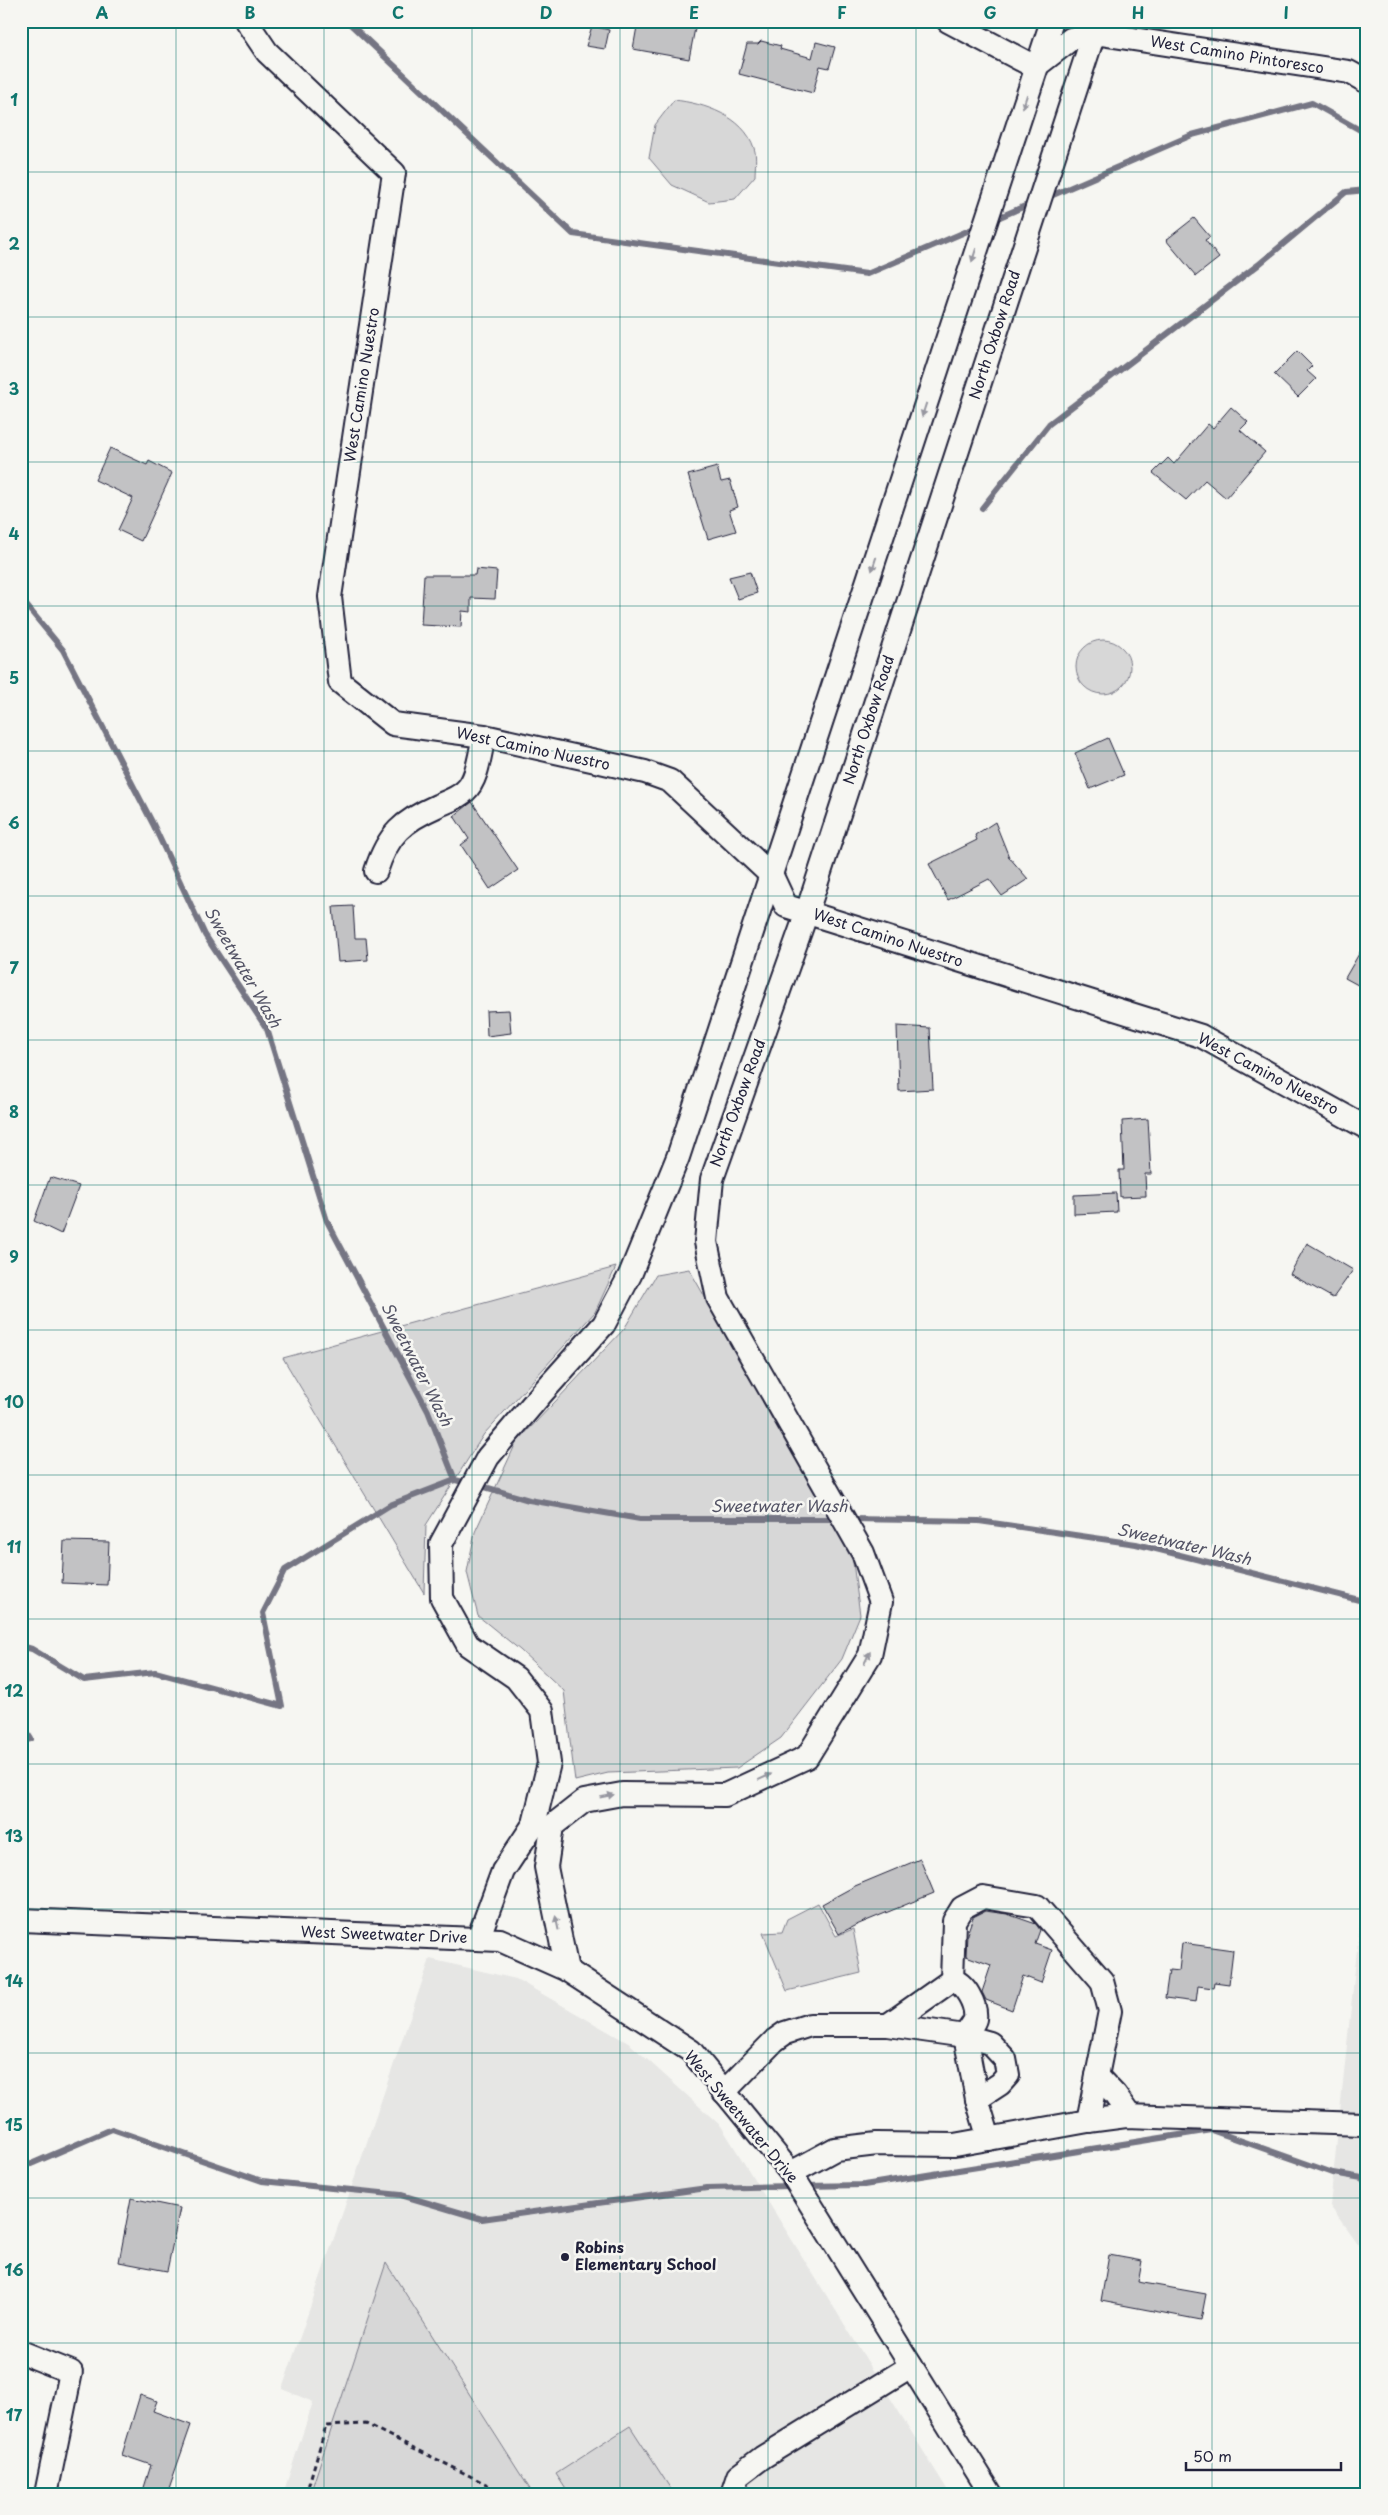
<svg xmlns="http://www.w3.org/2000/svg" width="1388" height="2515" font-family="'Playpen Sans',sans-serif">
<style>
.built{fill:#e6e6e4}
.green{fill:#d7d7d7;stroke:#7c7c89}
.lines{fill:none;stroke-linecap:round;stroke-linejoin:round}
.stream{stroke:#757583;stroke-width:6}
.building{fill:#c2c2c4;stroke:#22223b}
.minor-casing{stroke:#22223b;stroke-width:26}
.path{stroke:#22223b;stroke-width:3;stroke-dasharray:5 4;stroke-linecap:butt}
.minor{stroke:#f6f6f2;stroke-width:22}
.oneway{fill:#9797a0}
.grid{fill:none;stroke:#0f766e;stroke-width:1;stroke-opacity:0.55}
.poi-dot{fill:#22223b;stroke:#f6f6f2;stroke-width:2}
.labels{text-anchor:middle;stroke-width:5;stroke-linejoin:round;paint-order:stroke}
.street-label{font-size:15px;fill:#22223b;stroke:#f6f6f2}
.poi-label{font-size:15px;font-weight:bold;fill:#22223b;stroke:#f6f6f2;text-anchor:start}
.water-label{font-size:16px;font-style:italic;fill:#535365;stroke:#f6f6f2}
.neatline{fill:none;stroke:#0f766e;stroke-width:2}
.grid-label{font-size:16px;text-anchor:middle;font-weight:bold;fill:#0f766e}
</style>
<rect width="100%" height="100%" fill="#f6f6f2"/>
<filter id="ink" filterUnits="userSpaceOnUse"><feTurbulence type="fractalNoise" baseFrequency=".02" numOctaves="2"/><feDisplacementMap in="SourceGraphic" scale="10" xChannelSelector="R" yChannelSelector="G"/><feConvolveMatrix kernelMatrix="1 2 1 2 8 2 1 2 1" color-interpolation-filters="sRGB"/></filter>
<g filter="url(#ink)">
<g class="built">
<polygon points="1365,1874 1367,1874 1367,2257 1330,2206"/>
<polygon points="430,1959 516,1979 630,2044 721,2126 950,2494 283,2494 313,2402 282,2389"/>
</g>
<g class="green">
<path d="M674,100C703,103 744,116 754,148C757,156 755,168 755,176L735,199L709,202L672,185L649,158L655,125Z"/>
<circle cx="1103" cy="667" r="27"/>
<polygon points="616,1267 595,1312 484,1434 426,1525 424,1593 283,1358"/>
<polygon points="689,1269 852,1555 860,1615 842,1659 781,1738 737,1768 608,1773 575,1781 564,1691 520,1650 478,1616 467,1572 475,1532 516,1443 624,1329 656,1275"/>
<polygon points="818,1903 836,1936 853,1929 861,1973 787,1991 763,1933 782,1932 787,1919"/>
<polygon points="386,2263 533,2494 310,2494"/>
<polygon points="630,2426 674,2494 569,2494 556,2474"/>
</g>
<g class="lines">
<g class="stream">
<polyline points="347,21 573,234 867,274 979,226"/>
<polyline points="1046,198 1192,135 1312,103 1367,134"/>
<polyline points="993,220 1032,203"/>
<polyline points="982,508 1049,424 1258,265 1346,192 1367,190"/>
<polyline points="21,599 63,650 153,824 205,935 267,1029 327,1221 428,1411 455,1480 468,1483"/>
<polyline points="478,1485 529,1500 640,1519 839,1519"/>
<polyline points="849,1519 979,1521 1136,1544 1367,1602"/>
<polyline points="21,1646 32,1649 84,1680 155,1672 282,1706 263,1613 285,1570 390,1505 455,1480"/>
<polyline points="21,1723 31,1739 21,1741"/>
<polyline points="21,2165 31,2164 112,2129 262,2181 401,2195 482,2219 707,2188 792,2186"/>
<polyline points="805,2186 864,2185 1211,2130 1333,2173 1362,2178 1367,2185"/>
</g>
</g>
<g class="building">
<polygon points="638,21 696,23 689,59 633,49"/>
<polygon points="592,26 609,30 605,49 586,46"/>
<polygon points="761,41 781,46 780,49 812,58 816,42 835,47 829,68 820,66 813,93 739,74 747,44 758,44"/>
<polygon points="1194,218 1210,237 1205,240 1219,258 1196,276 1166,240"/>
<polygon points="1297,351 1312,366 1307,371 1316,379 1298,397 1274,374"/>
<polygon points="1231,407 1248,422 1240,430 1265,452 1226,498 1205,480 1186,500 1153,473 1168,458 1174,464 1208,424 1213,428"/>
<polygon points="110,448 147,465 149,461 172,473 141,541 118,530 133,498 95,480"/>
<polygon points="717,467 721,482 730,480 738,507 729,510 736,531 708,539 688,475"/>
<polygon points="476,569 497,571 495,599 471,598 471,612 462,611 461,627 421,625 424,575 475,575"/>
<polygon points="750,572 757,593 738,599 729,577"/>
<polygon points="1108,738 1124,775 1090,789 1075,753"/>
<polygon points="472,802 518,870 490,889 461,845 469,839 454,816"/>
<polygon points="995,822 1009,857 1028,879 1002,896 989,879 948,900 929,864 977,840 975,835"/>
<polygon points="353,906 355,938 366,938 368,960 338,962 333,907"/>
<polygon points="1367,940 1367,990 1345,978"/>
<polygon points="509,1010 511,1033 487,1036 486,1011"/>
<polygon points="897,1026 930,1028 933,1089 899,1091"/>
<polygon points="1148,1119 1151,1174 1145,1174 1146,1196 1120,1197 1119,1170 1124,1170 1122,1121"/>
<polygon points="50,1177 79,1186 61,1234 34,1221"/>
<polygon points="1116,1193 1117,1212 1074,1214 1074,1195"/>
<polygon points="1307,1243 1353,1270 1333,1298 1290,1274"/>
<polygon points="64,1541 109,1542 107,1585 62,1583"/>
<polygon points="920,1859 934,1893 854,1926 839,1934 822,1904 855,1886"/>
<polygon points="985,1911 1007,1914 1036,1924 1040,1930 1035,1944 1052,1950 1041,1983 1023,1976 1012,2010 986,2000 982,1992 991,1965 966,1956 967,1934 973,1917"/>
<polygon points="1182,1943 1233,1950 1229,1984 1214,1982 1213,1988 1198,1986 1196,2002 1165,1998 1169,1970 1179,1971"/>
<polygon points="131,2198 180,2208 167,2271 119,2262"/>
<polygon points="1109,2255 1142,2261 1138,2282 1206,2294 1201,2320 1101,2301"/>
<polygon points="140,2395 157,2401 153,2411 191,2425 167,2494 142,2494 151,2465 122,2455"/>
</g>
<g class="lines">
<g class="minor-casing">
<g id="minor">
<polyline points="246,21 267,52 394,173 330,597 340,682 393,724 484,736 645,772 670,781 772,876 786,906 1201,1036 1367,1128"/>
<polyline points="948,21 1035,67 1071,39 1094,33 1349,72 1367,82"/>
<path d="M376,871C388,834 403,821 437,806C446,802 458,798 465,791C478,780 480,752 484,736"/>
<polyline points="21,1920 500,1940 567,1970 691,2051 791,2173 991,2494"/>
<polyline points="478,1939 503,1871 534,1824 549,1763 542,1711 516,1678 468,1645 442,1598 441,1544 488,1457 543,1392 604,1324 630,1275 678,1157 1052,21"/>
<polyline points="567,1970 546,1867 552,1826 584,1801 622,1794 725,1795 807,1757 870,1655 881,1602 863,1553 718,1298 706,1242 712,1179 807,912 1098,21"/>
<polyline points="952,1980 954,1921 962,1908 983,1897 1037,1906 1102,1981 1110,2011 1088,2121"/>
<polyline points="888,2025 965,2036 990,2043 1005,2059 1008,2075 1000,2084 977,2099"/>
<polyline points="1097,2076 1115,2095 1130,2116"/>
<path d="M724,2092L775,2040L785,2033L810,2025H888L952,1980C965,1983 977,2005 975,2019C974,2024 967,2031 965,2036L977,2099L989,2139"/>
<polyline points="791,2173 835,2149 877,2144 954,2145 1088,2121 1126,2116 1363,2124 1367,2126"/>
<polyline points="21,2352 71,2372 46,2494"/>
<polyline points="732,2494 738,2476 763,2457 911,2366"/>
</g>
</g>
<polyline class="path" points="306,2494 326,2426 366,2424 506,2494"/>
<use href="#minor" class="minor"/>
</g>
<defs><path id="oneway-solid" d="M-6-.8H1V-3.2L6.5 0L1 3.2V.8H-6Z" transform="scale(1.25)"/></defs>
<g class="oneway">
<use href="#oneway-solid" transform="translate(1025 101) rotate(108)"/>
<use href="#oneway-solid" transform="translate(974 255) rotate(108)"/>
<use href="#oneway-solid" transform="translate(924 410) rotate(108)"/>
<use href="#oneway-solid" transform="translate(874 564) rotate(108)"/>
<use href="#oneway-solid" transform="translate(867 1658) rotate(-64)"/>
<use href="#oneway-solid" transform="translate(765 1777) rotate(-25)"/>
<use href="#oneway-solid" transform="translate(607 1796) rotate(-11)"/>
<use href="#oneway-solid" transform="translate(557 1923) rotate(-102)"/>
</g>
</g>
<path class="grid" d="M176,21V2494M324,21V2494M472,21V2494M620,21V2494M768,21V2494M916,21V2494M1064,21V2494M1212,21V2494M21,172H1367M21,317H1367M21,462H1367M21,606H1367M21,751H1367M21,896H1367M21,1040H1367M21,1185H1367M21,1330H1367M21,1475H1367M21,1619H1367M21,1764H1367M21,1909H1367M21,2053H1367M21,2198H1367M21,2343H1367"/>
<circle class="poi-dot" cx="565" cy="2257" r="5"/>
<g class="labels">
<g class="street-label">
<text transform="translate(1237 55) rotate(9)" y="5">West Camino Pintoresco</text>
<text transform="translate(995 335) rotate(-72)" y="5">North Oxbow Road</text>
<text transform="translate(362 385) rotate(-81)" y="5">West Camino Nuestro</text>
<text transform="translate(869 720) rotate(-72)" y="5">North Oxbow Road</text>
<text transform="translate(533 749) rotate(12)" y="5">West Camino Nuestro</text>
<text transform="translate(888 938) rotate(18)" y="5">West Camino Nuestro</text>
<text transform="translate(1268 1074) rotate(28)" y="5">West Camino Nuestro</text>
<text transform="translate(738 1103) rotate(-70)" y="5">North Oxbow Road</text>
<text transform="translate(384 1935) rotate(2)" y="5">West Sweetwater Drive</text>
<text transform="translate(741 2117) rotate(50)" y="5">West Sweetwater Drive</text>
</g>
<g class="poi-label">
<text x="575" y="2253">Robins<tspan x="575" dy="17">Elementary School</tspan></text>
</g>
<g class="water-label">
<text transform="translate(243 967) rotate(60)" y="6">Sweetwater Wash</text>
<text transform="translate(417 1364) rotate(63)" y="6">Sweetwater Wash</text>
<text x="779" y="1512">Sweetwater Wash</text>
<text transform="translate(1184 1544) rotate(13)" y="6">Sweetwater Wash</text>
</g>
</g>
<rect width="1388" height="2515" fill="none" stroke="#f6f6f2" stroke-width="55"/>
<path d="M1186 2462v8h155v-8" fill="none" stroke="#22223b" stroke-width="2.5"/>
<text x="1193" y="2462" font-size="15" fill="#22223b" stroke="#f6f6f2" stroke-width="4" paint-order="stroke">50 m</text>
<rect x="28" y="28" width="1332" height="2460" class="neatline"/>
<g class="grid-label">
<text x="102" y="19">A</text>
<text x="250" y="19">B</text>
<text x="398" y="19">C</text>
<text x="546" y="19">D</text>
<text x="694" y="19">E</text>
<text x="842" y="19">F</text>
<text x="990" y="19">G</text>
<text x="1138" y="19">H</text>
<text x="1286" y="19">I</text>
<text x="14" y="106">1</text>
<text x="14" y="250">2</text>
<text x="14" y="395">3</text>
<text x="14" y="540">4</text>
<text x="14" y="684">5</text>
<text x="14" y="829">6</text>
<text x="14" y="974">7</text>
<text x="14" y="1118">8</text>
<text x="14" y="1263">9</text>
<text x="14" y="1408">10</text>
<text x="14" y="1553">11</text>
<text x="14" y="1697">12</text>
<text x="14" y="1842">13</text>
<text x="14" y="1987">14</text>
<text x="14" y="2131">15</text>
<text x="14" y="2276">16</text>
<text x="14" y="2421">17</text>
</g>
</svg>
